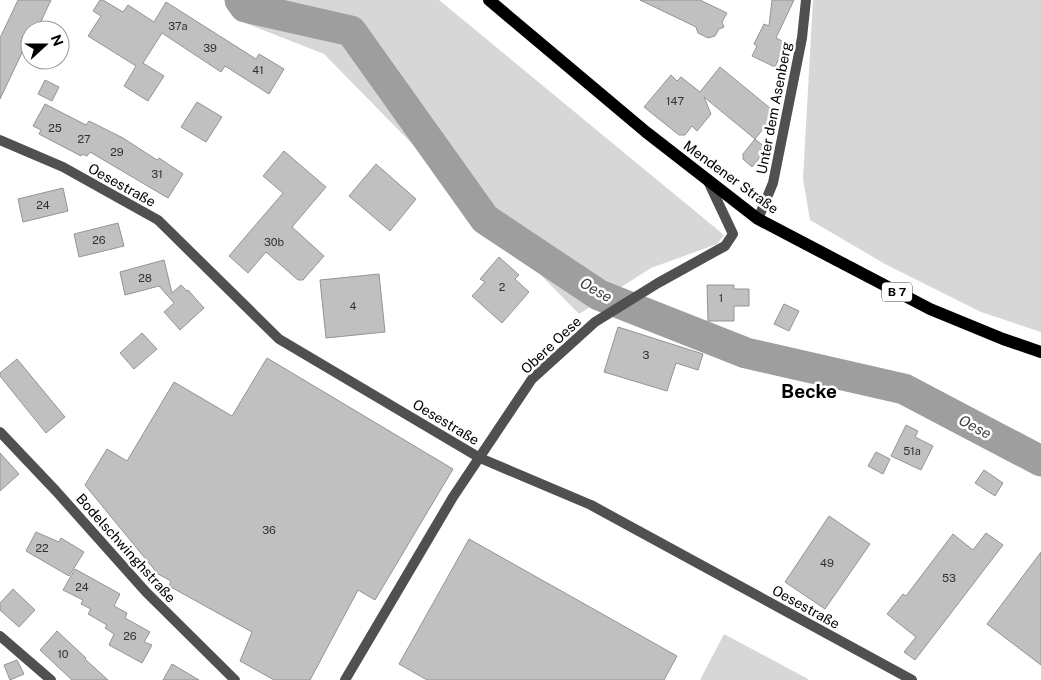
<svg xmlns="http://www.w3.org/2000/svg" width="1041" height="680" font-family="'Public Sans',sans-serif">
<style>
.green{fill:#d7d7d7}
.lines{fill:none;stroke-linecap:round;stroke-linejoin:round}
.river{stroke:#9e9e9e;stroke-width:31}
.building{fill:#c0c0c0;stroke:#949494}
.minor{stroke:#505050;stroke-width:10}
.primary{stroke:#000;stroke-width:12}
.labels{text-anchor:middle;stroke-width:5;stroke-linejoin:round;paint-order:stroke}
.number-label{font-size:11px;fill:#303030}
.shield{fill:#fff;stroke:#4c4c4c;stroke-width:1}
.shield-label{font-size:12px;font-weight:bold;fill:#000}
.street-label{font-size:14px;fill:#000;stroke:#fff}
.water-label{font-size:15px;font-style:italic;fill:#3f3f3f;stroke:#fff}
.district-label{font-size:19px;font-weight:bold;fill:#000;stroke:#fff}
</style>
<rect width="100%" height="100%" fill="#fff"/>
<g class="green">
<polygon points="228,0 439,0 724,235 717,244 651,268 579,314 324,54 245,23"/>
<polygon points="813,0 1041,0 1041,332 981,312 885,264 810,220 803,179"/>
<polygon points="724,634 808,679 807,680 700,680"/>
</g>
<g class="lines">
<polyline class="river" points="240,0 245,7 351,31 485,219 599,295 746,353 904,389 1041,461"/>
</g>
<g class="building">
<polygon points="18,0 51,0 37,30 30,30 30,36 0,99 0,38"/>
<polygon points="100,0 103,0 123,12 128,5 154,22 166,2 256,59 259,54 284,69 269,94 225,66 221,72 162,33 143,63 164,76 148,101 124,86 136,66 88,36 101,16 93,11"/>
<polygon points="640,0 700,0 727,13 722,22 724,27 719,29 715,36 708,38 698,33 696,27"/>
<polygon points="772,0 794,0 776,38 786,43 775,67 752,56 757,46 754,44 764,24 769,26"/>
<polygon points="720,67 776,113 755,139 704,97 711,114 697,131 692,126 685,135 679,135 644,107 671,75 677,81 681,77 700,92"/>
<polygon points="45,80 59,87 52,101 38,94"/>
<polygon points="197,102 222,117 206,142 181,127"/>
<polygon points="45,104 86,125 89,121 123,138 157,160 159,158 183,174 168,198 90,152 87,156 82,154 81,156 39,134 41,130 33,126"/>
<polygon points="755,139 767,149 752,167 743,159 743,154"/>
<polygon points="284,151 326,187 292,227 324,256 303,280 298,280 266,252 248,273 229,256 283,193 263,176"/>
<polygon points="376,164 416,199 390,231 349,196"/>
<polygon points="63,188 68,211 23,222 18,199"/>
<polygon points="118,223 124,246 79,257 74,234"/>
<polygon points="499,257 519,275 515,279 529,292 502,323 472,296 485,282 480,279"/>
<polygon points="164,260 172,293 181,285 187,291 188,290 204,308 180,330 164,312 174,303 159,286 125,295 120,272"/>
<polygon points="379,274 385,332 326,338 320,280"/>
<polygon points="707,285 734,285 734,289 749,289 749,306 734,306 734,321 708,321"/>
<polygon points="784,304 799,311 789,331 774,324"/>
<polygon points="618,327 703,354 698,370 676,363 667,391 604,372"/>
<polygon points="142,333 157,349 134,369 120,353"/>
<polygon points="267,358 453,469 375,600 358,590 310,680 274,680 240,661 252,632 169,586 171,581 158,574 85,485 107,449 127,461 174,382 232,416"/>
<polygon points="17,359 65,417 46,433 0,376 0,373"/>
<polygon points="906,425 918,431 915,437 933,446 921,470 891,456"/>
<polygon points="876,452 890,459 883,474 868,466"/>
<polygon points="0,453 19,474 0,491"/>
<polygon points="984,470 1003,483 995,496 975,483"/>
<polygon points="829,516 870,544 825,609 785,582"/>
<polygon points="36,532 59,542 61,538 84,552 69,576 26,551"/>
<polygon points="986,533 1003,545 915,660 904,652 916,637 887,614 903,594 906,596 953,534 973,550"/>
<polygon points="469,539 677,656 664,680 427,680 399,664"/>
<polygon points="1041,552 1041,665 987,624"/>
<polygon points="75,569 120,594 114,606 127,613 125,618 150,632 144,642 152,645 142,663 109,645 114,634 105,628 107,625 88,614 91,609 81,604 83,600 63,590"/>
<polygon points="13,589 35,610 19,627 0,610 0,603"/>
<polygon points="57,631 86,658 85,659 108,680 72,680 40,650"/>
<polygon points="17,660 24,674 10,680 4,665"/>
<polygon points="172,664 199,680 163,680"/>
</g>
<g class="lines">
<g class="minor">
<polyline points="0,140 63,167 158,220 279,339 480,458 591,505 912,680"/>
<polyline points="758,219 773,183 802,38 806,0"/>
<polyline points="0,432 56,491 146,592 235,680"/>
<polyline points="0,636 51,680"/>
<polyline points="345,680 453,497 532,379 595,322 658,283 725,246 733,234 708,181"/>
</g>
<polyline class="primary" points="489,0 646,132 758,219 930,309 1003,339 1041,352"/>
</g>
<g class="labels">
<g class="number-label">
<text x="178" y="30">37a</text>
<text x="210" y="52">39</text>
<text x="258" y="74">41</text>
<text x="675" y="105">147</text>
<text x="55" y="132">25</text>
<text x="84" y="143">27</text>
<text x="117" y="156">29</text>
<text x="157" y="178">31</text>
<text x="43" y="209">24</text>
<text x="99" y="244">26</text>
<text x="274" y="246">30b</text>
<text x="145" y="282">28</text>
<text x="502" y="291">2</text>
<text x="721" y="302">1</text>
<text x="353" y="310">4</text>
<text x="646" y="359">3</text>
<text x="912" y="455">51a</text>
<text x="269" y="534">36</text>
<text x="42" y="552">22</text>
<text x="827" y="567">49</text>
<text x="949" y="582">53</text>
<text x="82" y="591">24</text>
<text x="130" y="640">26</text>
<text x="63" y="658">10</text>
</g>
<rect class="shield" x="882" y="282.5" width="30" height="19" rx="4"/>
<g class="shield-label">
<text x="897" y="296">B 7</text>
</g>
<g class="street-label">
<text transform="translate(774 108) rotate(-79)" y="5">Unter dem Asenberg</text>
<text transform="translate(731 177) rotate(36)" y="5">Mendener Straße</text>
<text transform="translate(122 185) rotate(29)" y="5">Oesestraße</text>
<text transform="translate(551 345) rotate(-43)" y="5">Obere Oese</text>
<text transform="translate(446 422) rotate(31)" y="5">Oesestraße</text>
<text transform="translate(126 548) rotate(48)" y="5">Bodelschwinghstraße</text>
<text transform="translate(806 607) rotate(29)" y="5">Oesestraße</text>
</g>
<g class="water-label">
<text transform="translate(596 290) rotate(29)" y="5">Oese</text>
<text transform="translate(975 427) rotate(28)" y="5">Oese</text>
</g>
<g class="district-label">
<text x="809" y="398">Becke</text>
</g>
</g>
<g transform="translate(45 45) rotate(69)"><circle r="24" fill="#ffffff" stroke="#999999"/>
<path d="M0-4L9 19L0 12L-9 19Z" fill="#000000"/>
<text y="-8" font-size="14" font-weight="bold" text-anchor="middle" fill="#000000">N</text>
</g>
</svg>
